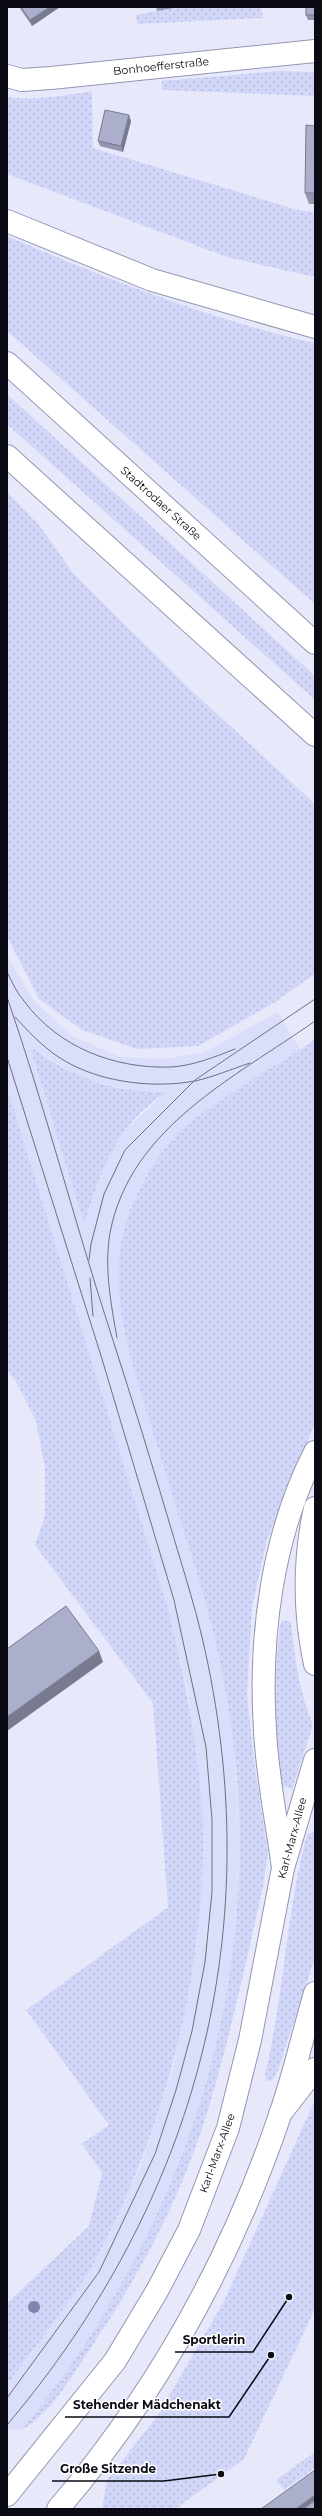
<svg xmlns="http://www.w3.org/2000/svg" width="322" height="2516" font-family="Montserrat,sans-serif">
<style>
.built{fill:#dadefb;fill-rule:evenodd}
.grass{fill:url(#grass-dots)}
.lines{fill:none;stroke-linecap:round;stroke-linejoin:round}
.minor-casing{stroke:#9396b2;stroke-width:24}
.major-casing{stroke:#9396b2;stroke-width:24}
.minor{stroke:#fff;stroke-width:22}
.major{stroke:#fff;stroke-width:22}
.tram{stroke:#6e6f7d;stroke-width:1}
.tree{fill:#8283af}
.wall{fill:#9496af}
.shaded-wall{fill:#787a8f}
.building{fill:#acafcc;stroke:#787a8f}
.labels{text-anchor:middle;stroke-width:3;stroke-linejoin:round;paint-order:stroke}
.street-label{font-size:11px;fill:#0a0b14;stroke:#fff}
.leader{fill:none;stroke:#0a0b14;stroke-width:1.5}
.callout-dot{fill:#0a0b14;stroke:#fff;stroke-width:1.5}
.callout-label{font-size:12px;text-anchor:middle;font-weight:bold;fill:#0a0b14;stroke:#fff;stroke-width:3;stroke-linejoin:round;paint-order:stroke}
</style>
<defs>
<pattern id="grass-dots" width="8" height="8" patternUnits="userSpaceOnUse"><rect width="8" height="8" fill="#d2d7fa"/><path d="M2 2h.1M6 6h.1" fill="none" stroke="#b3b7d5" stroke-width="1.8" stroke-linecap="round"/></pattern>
</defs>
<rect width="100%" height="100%" fill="#e7e9fb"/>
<path class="built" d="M7,953L10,962L35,1002L72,1036L121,1057L164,1059L205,1052L278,1012L300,1049L216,1106L156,1444L206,1603L224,1676L233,1733L239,1824L238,1900L232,1964L214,2063L188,2145L158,2215L115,2297L50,2396L22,2430L7,2429V2384L33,2352L93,2264L140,2168L174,2066L197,1941L203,1849L198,1768L188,1691L168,1608L7,1087ZM35,1049L82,1078L139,1092H166L120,1135L103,1165L84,1223L31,1052Z"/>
<g class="grass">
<polygon points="179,7 261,7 263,18 138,24 135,15"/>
<polygon points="279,71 315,72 315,96 162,90 162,81"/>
<path d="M92,91L93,148L298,210L315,212V277L227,257L7,174V97C36,101 63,96 92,91Z"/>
<path d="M7,236C106,279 209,319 315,343V604L7,331Z"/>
<polygon points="7,394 315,676 315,700 7,424"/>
<polygon points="7,492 39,525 73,573 116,616 190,689 315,804 315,974 272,1004 198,1046 137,1049 82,1030 39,999 7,936"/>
<path d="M315,1039V1424L267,1540L252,1608L247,1694L254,1761L268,1853L263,1886C247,1960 230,2035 209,2107C183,2194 139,2277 88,2352C70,2379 51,2413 22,2430C221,2183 293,1884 198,1577C182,1526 165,1474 150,1422C132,1363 110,1301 122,1239C129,1202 157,1150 186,1126C226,1093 273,1069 315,1039Z"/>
<path d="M35,1049C74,1079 118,1093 167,1092C115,1125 102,1169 84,1224L31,1051Z"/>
<path d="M7,1087L168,1608C187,1687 203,1767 203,1849C201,1992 161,2138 94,2263C87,2276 77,2288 69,2301C49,2329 29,2357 7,2384V2303L89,2226L102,2173L82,2144L109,2125L26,2010L168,1907L153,1703L35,1545L45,1516V1468L36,1421L17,1383L7,1370Z"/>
<path d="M283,1620L291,1622C295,1657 299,1693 313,1725L292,1789L281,1785L274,1694L280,1624Z"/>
<path d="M313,1832L315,1834V1958L278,2070L273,2080L266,2081L265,2075C284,1995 286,1913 307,1834Z"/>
<polygon points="315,2100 315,2309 244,2459 175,2509 102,2509 107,2480 158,2415 224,2301"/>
<polygon points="315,2452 315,2468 284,2490 276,2480"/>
</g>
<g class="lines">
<g class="minor-casing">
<g id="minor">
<polyline points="7,76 22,80 51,78 315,51"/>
<polyline points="7,2495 115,2361 157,2291 189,2230 228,2128 250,2040 283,1868 315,1760"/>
<path d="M58,2509C157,2393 231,2260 280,2115C294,2075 303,2034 315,1993"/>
</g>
</g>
<g class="major-casing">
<g id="major">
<polyline points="7,221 152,280 315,327"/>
<polyline points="7,363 315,643"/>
<polyline points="7,456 315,735"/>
<path d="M315,1508C304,1559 304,1613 315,1664"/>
<path d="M283,1868C277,1822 267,1776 265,1730C259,1637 272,1536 315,1452"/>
<polyline points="280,2114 315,2069"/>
</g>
</g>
<use href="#minor" class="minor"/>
<use href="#major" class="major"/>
<g class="tram">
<path d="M7,972C12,982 17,993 24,1001C58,1047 114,1069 171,1067C192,1066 215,1057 235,1049"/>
<path d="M7,997C45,1107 74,1220 110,1331C132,1399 153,1467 173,1535C183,1569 194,1603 202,1637C270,1927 198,2199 7,2425"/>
<path d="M15,1017C28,1031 41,1045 57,1056C95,1082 151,1089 195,1081C213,1077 232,1069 250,1063"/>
<polyline points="7,1057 102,1359 174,1600 206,1747 212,1820 212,1892 205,1962 192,2031 176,2090 155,2154 99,2272 7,2398"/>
<polyline points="89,1260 91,1244 104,1194 125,1150 195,1080 315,999"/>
<polyline points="90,1278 93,1316"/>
<path d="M117,1338C111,1304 104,1267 110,1233C130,1127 236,1077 315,1021"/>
</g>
</g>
<circle class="tree" cx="34" cy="2307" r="6"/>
<g class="wall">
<polygon points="19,7 60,7 32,26"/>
<polygon points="156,7 179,7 157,11"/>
<polygon points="315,7 315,20 308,20 306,15"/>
<polygon points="131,121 123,152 100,146 98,141"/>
<polygon points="315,126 315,204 309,204 305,193"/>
</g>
<g class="shaded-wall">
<polygon points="50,7 60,7 32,26 30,20"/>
<polygon points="129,115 131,121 123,152 121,146"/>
<polygon points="99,1651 103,1662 7,1731 7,1717"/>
<polygon points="315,2495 315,2502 306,2509 296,2509"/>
</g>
<g class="building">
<polygon points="21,7 50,7 30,20"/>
<rect x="306" y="7" width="9" height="8"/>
<polygon points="105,110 129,115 121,146 98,141"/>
<polygon points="306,125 315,126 315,193 305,193"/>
<polygon points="66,1606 99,1651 7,1717 7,1649"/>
<polygon points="315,2470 315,2495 296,2509 261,2509"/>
<polygon points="315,2500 315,2509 303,2509"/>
</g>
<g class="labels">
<g class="street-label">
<text transform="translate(161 66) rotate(-6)" y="4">Bonhoefferstraße</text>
<text transform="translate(161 503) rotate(42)" y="4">Stadtrodaer Straße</text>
<text transform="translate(292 1838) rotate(-75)" y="4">Karl-Marx-Allee</text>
<text transform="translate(217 2153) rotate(-70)" y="4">Karl-Marx-Allee</text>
</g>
</g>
<path class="leader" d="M289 2297L253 2352H175M271 2355L229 2417H65M221 2474L164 2481H52"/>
<g class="callout-dot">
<circle cx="289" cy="2297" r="4"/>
<circle cx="271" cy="2355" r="4"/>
<circle cx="221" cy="2474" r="4"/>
</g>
<g class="callout-label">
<text x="214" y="2344">Sportlerin</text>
<text x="147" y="2409">Stehender Mädchenakt</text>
<text x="108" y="2473">Große Sitzende</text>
</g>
<rect width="322" height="2516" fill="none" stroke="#0a0b14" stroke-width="16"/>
</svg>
